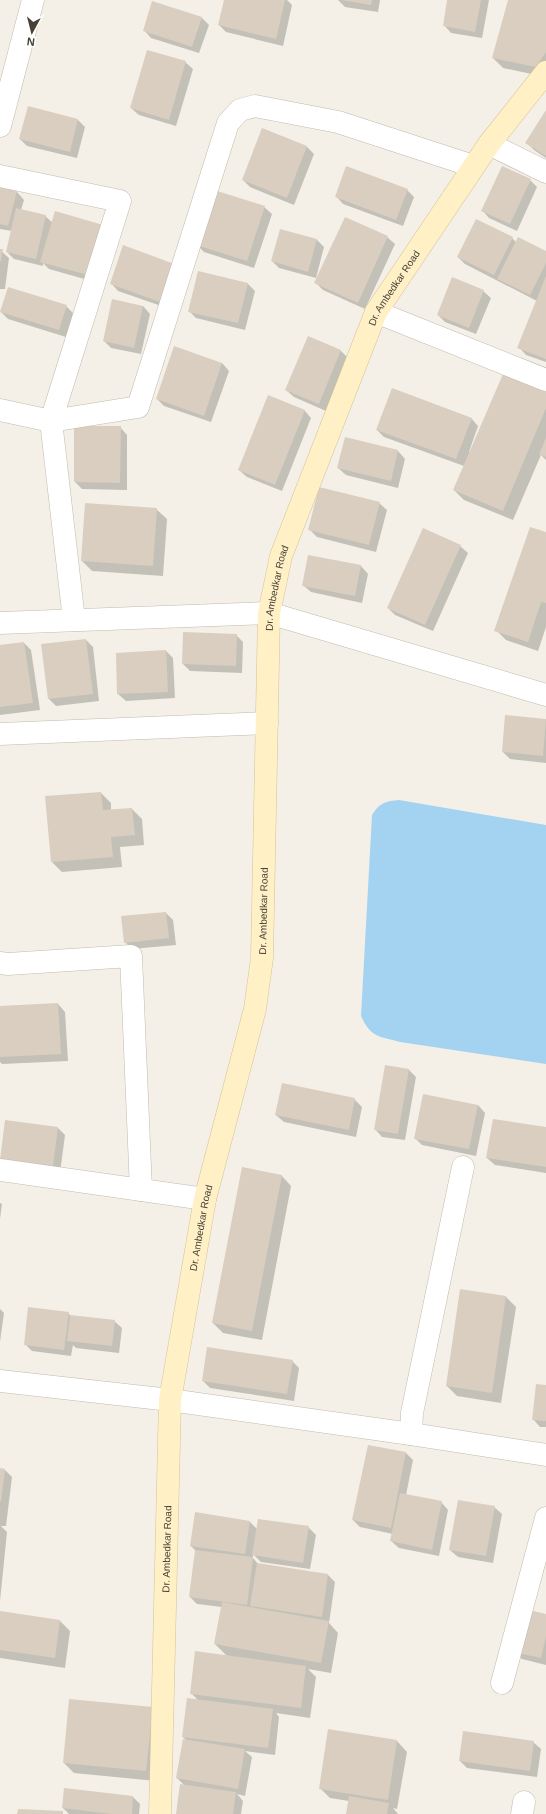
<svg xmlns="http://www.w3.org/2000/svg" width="546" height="1814" font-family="Helvetica,sans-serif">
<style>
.water{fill:#a3d3f1}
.shadow{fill:#0003}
.building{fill:#d9cec0}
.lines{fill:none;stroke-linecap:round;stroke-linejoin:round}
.street-casing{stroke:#c2baad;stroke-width:23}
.secondary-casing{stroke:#d4c397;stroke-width:23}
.street{stroke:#fff;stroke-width:22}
.secondary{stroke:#fff0c6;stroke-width:22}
.labels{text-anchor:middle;stroke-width:4;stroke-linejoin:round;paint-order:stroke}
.street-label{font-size:10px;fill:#474036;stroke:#fff}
</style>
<rect width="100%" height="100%" fill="#f4f0e7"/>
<path class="water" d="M399,800L546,825V1064L400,1042C379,1036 371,1038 361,1016L372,815C379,803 386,801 399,800Z"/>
<g class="shadow">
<polygon points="225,0 287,0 292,5 283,46 226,32 219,25"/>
<polygon points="338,0 380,0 378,12 345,7"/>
<polygon points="448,0 489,0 482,38 451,33 444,25"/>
<polygon points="509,0 546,0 546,77 503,68 493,58"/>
<polygon points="202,18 209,25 199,53 151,38 144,30"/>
<polygon points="185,62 193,69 176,126 139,115 131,108"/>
<polygon points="546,112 546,158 534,150 527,143"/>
<polygon points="78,120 85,127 77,158 27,146 20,139"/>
<polygon points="263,129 307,147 314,154 294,205 250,187 243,180"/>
<polygon points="530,180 537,187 517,231 489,218 482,210"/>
<polygon points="0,188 17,192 24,200 21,210 45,216 53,223 95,282 49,269 43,263 43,266 14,259 7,252 12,231 0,229"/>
<polygon points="407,190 414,197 403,226 343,204 336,196"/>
<polygon points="264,207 272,214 254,268 204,252 197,245"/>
<polygon points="281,230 317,240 324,247 316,278 279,268 272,261"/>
<polygon points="387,237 395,244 365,309 323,290 316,283"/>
<polygon points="512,238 516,242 546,252 546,362 526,355 519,347 537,301 465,264 458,257"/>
<polygon points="0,250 9,258 5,289 0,289"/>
<polygon points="176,266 170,309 118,291 111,283"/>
<polygon points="248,284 255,291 245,330 196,318 189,311"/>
<polygon points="483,291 491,298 476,334 445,322 438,315"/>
<polygon points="66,306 73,313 66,337 8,319 1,312"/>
<polygon points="143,306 150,314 141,354 111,348 104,341"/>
<polygon points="308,338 341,351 348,358 326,411 294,397 286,390"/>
<polygon points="222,363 229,371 211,422 164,406 157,399"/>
<polygon points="546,393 546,460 541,455 513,520 464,500 454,490 464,466 384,437 377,430 471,418 478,426 469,452 470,452"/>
<polygon points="304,410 311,418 282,491 247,477 239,470"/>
<polygon points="120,427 127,435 127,490 82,489 75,482"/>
<polygon points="346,438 398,451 405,459 398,488 346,475 338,468"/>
<polygon points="379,503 387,510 376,552 317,537 310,530"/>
<polygon points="156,509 167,519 163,576 92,571 82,561"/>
<polygon points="546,533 546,627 538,651 506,640 496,630"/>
<polygon points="460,546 468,553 433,631 395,615 388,608"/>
<polygon points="309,556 361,566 368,574 362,603 311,592 303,585"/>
<polygon points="236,635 243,642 242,673 190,671 183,664"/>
<polygon points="86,640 93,647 99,701 56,706 49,699"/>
<polygon points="24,643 31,650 40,710 0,715 0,646"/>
<polygon points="166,651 173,658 175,698 126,701 118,694"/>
<polygon points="546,719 546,763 510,759 503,752"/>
<polygon points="101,793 111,803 111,811 132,809 142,819 144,845 120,847 122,867 62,872 52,862"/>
<polygon points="166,913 173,920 176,945 132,949 125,942"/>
<polygon points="58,1004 65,1012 68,1061 2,1064 0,1062 0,1007"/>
<polygon points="386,1066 409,1070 416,1077 405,1140 382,1137 375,1129"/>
<polygon points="354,1099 362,1107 356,1137 284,1122 276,1115"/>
<polygon points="478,1105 485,1113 476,1156 422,1145 415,1138"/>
<polygon points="58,1128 65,1135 60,1173 8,1167"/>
<polygon points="546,1128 546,1173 495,1165 487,1158"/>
<polygon points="281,1175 291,1186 262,1340 223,1333 213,1323"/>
<polygon points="0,1203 2,1204 0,1219"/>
<polygon points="461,1290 506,1297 516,1307 501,1403 457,1396 447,1386"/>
<polygon points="0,1309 4,1313 0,1342"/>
<polygon points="68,1313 71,1316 114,1321 122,1328 119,1353 76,1348 73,1345 71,1356 32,1351 25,1344"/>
<polygon points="292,1361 299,1368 294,1401 210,1388 203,1381"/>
<polygon points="546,1386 546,1427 540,1427 533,1419"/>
<polygon points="406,1453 413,1460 406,1495 441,1502 448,1510 439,1556 399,1548 391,1541 393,1534 360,1527 353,1520"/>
<polygon points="0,1469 5,1470 12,1477 6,1526 1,1526 7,1532 0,1601"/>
<polygon points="494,1507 502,1514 493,1563 458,1557 450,1550"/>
<polygon points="250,1522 257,1529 308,1527 316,1535 310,1569 261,1562 253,1554 253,1558 258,1564 328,1575 335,1582 329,1623 338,1633 331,1673 308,1669 316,1677 310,1718 276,1713 279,1717 275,1755 245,1751 252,1757 245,1796 237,1794 243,1801 241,1814 177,1814 185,1786 177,1778 187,1741 183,1737 198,1700 191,1693 227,1656 215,1644 222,1607 197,1604 190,1597 196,1551 191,1546"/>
<polygon points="0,1612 60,1621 70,1631 65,1668 0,1658"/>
<polygon points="546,1615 546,1665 522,1659 515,1652"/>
<polygon points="152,1708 156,1781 74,1773 64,1763"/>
<polygon points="397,1741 407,1752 397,1809 393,1808 398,1814 347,1814 349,1801 330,1798 320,1788"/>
<polygon points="533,1742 541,1749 537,1777 467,1768 460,1761"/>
<polygon points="65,1789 133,1797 140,1804 139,1814 69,1814 63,1808"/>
</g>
<g class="building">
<polygon points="224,0 285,0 276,39 218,25"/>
<polygon points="341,0 372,0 371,5"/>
<polygon points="447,0 481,0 475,32 443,26"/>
<polygon points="508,0 546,0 546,52 536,67 492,58"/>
<polygon points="152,1 202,17 192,47 143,31"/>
<polygon points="147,50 186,61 169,120 130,108"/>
<polygon points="28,106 78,119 70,152 19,139"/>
<polygon points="546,110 546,156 525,143"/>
<polygon points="262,128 307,146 287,198 242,180"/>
<polygon points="346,166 408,189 396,220 335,197"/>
<polygon points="502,166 531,179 510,224 481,211"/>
<polygon points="0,187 17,191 8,226 0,224"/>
<polygon points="214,190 265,206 247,261 196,245"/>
<polygon points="16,208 46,215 36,259 6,252"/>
<polygon points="55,211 103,225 88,275 40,262"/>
<polygon points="345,217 388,236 358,303 314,283"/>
<polygon points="476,219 513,237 494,275 457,257"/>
<polygon points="280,229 317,239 308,272 271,261"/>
<polygon points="518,237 546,251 546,263 530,295 497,279"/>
<polygon points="123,245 177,265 163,303 110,284"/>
<polygon points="0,249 3,249 1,261 0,261"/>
<polygon points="198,271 248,283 238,323 188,312"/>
<polygon points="546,276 546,359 517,348"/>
<polygon points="452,277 484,290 469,328 437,315"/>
<polygon points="8,287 67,305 59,330 0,312"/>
<polygon points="112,299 143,306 134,348 103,341"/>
<polygon points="308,336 341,350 319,404 285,390"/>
<polygon points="174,346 222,363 204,416 156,399"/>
<polygon points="503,374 546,392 546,408 503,511 453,490"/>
<polygon points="392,388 472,418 456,459 376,430"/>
<polygon points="268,395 305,410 275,485 238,470"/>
<polygon points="74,426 121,426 120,483 74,482"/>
<polygon points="345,437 398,450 391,481 337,468"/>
<polygon points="546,437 546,457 539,455"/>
<polygon points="319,487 380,502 369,545 308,530"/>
<polygon points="85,503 157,508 153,566 81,561"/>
<polygon points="530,527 546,532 546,603 541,602 528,642 494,631"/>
<polygon points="423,528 461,545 425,625 387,608"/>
<polygon points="308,555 361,565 355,596 302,586"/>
<polygon points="183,632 237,634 236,666 182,664"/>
<polygon points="86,639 93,694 48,699 41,644"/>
<polygon points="24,642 33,703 0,707 0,645"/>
<polygon points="166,650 168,692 117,694 116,653"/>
<polygon points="505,715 546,719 543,756 502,752"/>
<polygon points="101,792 103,810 132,808 135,835 111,837 113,857 51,862 45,796"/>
<polygon points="166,912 169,938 124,943 121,916"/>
<polygon points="58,1003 61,1054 0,1057 0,1006"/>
<polygon points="385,1065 409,1069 398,1134 374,1130"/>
<polygon points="282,1083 355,1098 349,1130 275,1115"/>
<polygon points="423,1094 478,1105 469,1149 414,1139"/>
<polygon points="493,1119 546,1127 546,1167 486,1158"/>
<polygon points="5,1120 58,1127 53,1166 0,1160"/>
<polygon points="242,1167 282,1175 252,1331 212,1323"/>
<polygon points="460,1289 506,1296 492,1393 446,1386"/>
<polygon points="28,1307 69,1312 64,1350 24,1345"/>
<polygon points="70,1315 115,1320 112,1346 67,1341"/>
<polygon points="207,1347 293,1360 287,1394 202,1381"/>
<polygon points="536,1384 546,1385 546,1421 532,1420"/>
<polygon points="368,1445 406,1452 391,1528 352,1520"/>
<polygon points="0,1468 5,1469 1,1501 0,1501"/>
<polygon points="400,1493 442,1501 432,1550 390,1541"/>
<polygon points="458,1500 495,1506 486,1556 449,1550"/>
<polygon points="195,1512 250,1521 245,1554 190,1546"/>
<polygon points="258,1519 309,1526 303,1563 252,1555"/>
<polygon points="195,1550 253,1557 247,1605 189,1597"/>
<polygon points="257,1563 328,1574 322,1617 250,1606"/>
<polygon points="222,1602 329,1621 321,1663 214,1644"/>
<polygon points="525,1609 546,1614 546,1636 541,1658 514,1652"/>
<polygon points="0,1611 60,1620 55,1658 0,1650"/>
<polygon points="195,1651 306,1666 301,1708 190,1694"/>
<polygon points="187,1698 273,1709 268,1748 182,1737"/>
<polygon points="69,1699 153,1707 146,1771 63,1763"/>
<polygon points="328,1729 397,1740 388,1800 319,1789"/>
<polygon points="463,1731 534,1741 530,1771 459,1761"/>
<polygon points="183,1739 245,1749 238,1789 176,1778"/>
<polygon points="180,1784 236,1792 233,1814 176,1814"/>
<polygon points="64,1788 133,1796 132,1814 111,1814 62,1808"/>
<polygon points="349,1796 389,1803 387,1814 346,1814"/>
<polygon points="18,1809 63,1811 63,1814 17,1814"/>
</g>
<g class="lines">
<g class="street-casing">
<g id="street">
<polyline points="0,126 33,0"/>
<polyline points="489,144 546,172"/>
<polyline points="0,176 120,201 51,421 74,620"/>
<polyline points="376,312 546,380"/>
<polyline points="0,410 51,421 138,407 228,123 240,110 255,106 338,122 473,166"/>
<polyline points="0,623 269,613 546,695"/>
<polyline points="0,734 267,723"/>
<polyline points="0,963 8,964 131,956 141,1190"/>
<polyline points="0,1170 205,1199"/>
<polyline points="0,1381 170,1400 411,1434 546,1455"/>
<polyline points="411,1434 412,1413 463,1167"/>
<polyline points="502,1683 546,1518"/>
<polyline points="522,1814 524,1802"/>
</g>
</g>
<g class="secondary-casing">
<g id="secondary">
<path id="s1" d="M160,1814L170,1400L205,1199L255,1009L262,958L269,613L281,556L376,312L489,144L546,72"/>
</g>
</g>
<use href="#street" class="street"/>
<use href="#secondary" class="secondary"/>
</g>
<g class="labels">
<g class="street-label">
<text dy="4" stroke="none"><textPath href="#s1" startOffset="1561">Dr. Ambedkar Road</textPath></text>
<text dy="4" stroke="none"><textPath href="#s1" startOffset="1237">Dr. Ambedkar Road</textPath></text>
<text dy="4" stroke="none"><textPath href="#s1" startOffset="913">Dr. Ambedkar Road</textPath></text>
<text dy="4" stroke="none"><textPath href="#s1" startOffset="589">Dr. Ambedkar Road</textPath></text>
<text dy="4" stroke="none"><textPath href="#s1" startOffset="265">Dr. Ambedkar Road</textPath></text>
</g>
</g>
<g transform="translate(32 32) rotate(187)" stroke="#ffffff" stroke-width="3" paint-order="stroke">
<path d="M0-3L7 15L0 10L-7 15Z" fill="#474036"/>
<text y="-6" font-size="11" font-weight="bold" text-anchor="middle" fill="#474036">N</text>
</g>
</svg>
